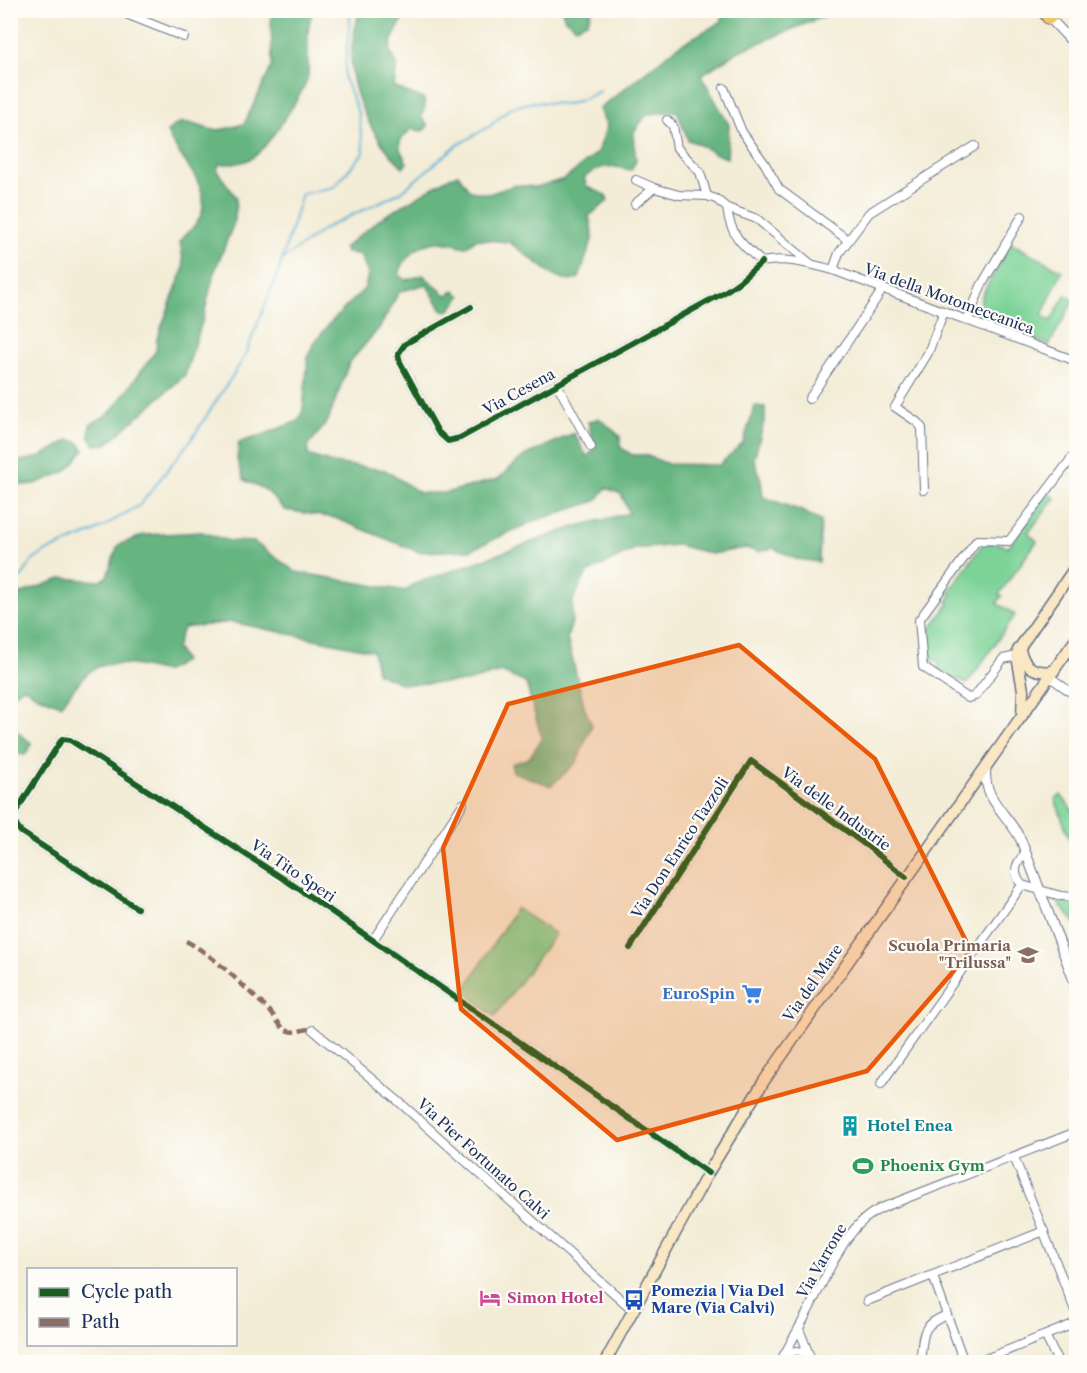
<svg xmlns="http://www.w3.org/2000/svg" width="1087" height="1373" font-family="'Libre Caslon Text',serif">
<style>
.green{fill:#7dd397;stroke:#4c817a;stroke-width:1.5}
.forest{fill:#66b580;stroke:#40726f;stroke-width:1.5}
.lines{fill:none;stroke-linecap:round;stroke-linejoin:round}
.stream{stroke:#58afd5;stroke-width:2}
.minor-casing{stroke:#677188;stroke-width:10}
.tertiary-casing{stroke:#677188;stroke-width:11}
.secondary-casing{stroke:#677188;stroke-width:13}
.trunk-casing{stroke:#677188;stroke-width:16}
.minor{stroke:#fff;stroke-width:8}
.tertiary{stroke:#fff;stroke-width:9}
.secondary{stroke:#fae7c3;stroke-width:10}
.trunk{stroke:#f2c36a;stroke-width:14}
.quiet{stroke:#8d6e63;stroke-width:4.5;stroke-dasharray:9 4.5;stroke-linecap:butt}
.cycleway-casing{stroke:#fdfcf7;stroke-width:10}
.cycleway{stroke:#1b5e20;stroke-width:6}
.marked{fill:#e8590c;fill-opacity:0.2;stroke:#e8590c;stroke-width:4.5;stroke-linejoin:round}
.labels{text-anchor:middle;stroke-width:4.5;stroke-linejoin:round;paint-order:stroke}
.street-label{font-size:15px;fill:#1b2f5e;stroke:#fdfcf7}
.education-label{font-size:15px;font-weight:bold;fill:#785e54;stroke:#fdfcf7;text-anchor:end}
.shop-label{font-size:15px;font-weight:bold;fill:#366cbe;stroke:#fdfcf7;text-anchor:end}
.culture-label{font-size:15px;font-weight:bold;fill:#0d838f;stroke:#fdfcf7;text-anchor:start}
.leisure-label{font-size:15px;font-weight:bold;fill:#27864d;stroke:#fdfcf7;text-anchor:start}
.transit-label{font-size:15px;font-weight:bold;fill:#164399;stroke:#fdfcf7;text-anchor:start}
.hotel-label{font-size:15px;font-weight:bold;fill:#b23c85;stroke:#fdfcf7;text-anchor:start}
</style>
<rect width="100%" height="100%" fill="#fdfcf7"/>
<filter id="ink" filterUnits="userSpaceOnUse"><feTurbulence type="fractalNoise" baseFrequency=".0167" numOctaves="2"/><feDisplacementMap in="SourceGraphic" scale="12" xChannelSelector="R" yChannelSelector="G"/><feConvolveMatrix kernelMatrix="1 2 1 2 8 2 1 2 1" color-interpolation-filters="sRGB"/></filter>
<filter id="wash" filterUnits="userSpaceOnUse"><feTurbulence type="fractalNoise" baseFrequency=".008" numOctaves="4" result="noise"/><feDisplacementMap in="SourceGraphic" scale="24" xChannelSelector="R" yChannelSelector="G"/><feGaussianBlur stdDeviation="1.35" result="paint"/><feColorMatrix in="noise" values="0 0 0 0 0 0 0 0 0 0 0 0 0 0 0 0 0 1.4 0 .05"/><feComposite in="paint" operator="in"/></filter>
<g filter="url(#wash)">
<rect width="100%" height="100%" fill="#f3ecd6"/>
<g class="green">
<polygon points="1011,243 1062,271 1042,315 1051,321 1065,295 1074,300 1049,345 977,318 982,295"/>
<path d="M1048,493L1055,498L1028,533L1037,541L999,594L1002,596L997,603L1015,615L967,684L958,679L956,682L938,669L939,661L928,660L927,634L949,603L947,601L952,594L949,592L982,545C991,541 1001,543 1008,548Z"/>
<polygon points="1061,795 1076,815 1076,859 1074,860 1072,855 1075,854 1055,799"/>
<polygon points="1055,899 1076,902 1076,922 1075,923"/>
<polygon points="516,908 555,934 495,1016 462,994"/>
</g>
<g class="forest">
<path d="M271,11H313C304,31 310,53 308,75C307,89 267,147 255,156C245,164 231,164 219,164L217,171L236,197L235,220L214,273L203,319L185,375L107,444L95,445L89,436L90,425L110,413L156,351L157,339L184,267L180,241C186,234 195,226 199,219C216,186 177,159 167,132C184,113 195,128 215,130C224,130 235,126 244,124L272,66Z"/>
<path d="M359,11H407L392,40L390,51L397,64L394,87L424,99L425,107L421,117L428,126L423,131L411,129L400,141V149L407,163L403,167C373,140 346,89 352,47C353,35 357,23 359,11Z"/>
<polygon points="562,11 562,10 592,11 587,22 576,27 565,19"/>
<path d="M724,11H829L825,16L737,52L701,75L729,125L727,158C713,155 703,144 688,140L677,111L647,114L633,133L636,161L631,170C611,165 600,164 584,178L587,187L606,195L608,201L589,216L593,237L579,278L570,281L553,275L509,242L476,239L466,247C457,246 446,241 437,242C419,243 403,258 399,275L406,280L423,275L446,295L455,291L461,296L450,310L443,311L426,284L399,292L380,327L349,363L328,421L308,446V455L332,463L385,470L420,493H445L498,479L523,457L574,433L587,457L595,448L588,422L599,418L620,436L621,448L632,455H645L668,464L719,465L743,443L755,406L765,407V418L754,459L761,480L763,497L802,511L821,521L819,562L796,559L773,548L759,552L745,548L712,554L677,545L635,549L587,573L573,600L572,622L567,638L585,709L592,725L577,762L551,786L513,772L511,764L529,758L542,739L526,683L501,672L467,682L403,684L377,673L373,651L231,622L183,628L176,648L184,661L165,672C147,667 109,658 92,670C80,679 70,694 61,705L38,696L23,687L11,697V597L63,578L100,581L107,576L118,545L144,535L202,532L229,541L254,542L296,572L406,591L412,585L574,527L629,513L621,494L606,488L596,501L534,521L471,550L419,552L335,518L285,510L266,490L244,480L237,460L239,442L260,436L298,421L303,410L308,356L313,345L328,325L365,288L368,274L360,254L346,253L344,248L380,219L448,178L458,174L470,191L489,194L515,185L536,187L565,179L598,152L607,126L599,109L678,46L721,22Z"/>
<polygon points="69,440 78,442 84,450 67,471 35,484 11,486 11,455 20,461 40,457"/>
<polygon points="11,726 32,744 25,755 11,753"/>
</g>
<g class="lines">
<g class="stream">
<polyline points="282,260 327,227 401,192 456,146 490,126 510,108 533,102 568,104 581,100 600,91"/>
<polyline points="10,581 21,578 32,561 45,552 94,532 140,505 193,437 244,358 279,270 302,194 334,187 364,152 358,112 344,78 351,10"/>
</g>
</g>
</g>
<g filter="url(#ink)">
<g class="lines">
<g class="minor-casing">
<g id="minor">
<polyline points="116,10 184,37"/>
<polyline points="724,88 742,132 765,164 779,189 848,240"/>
<polyline points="667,120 673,126 677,148 700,172 707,196"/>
<polyline points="636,180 654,188 679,195 707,196 716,199 727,208 757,219 811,264"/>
<polyline points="635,204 654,188"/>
<path d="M727,208C730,235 742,245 762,262"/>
<path d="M762,262C786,257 811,264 833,270L1076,361"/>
<polyline points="833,270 839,253 869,213 975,146"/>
<polyline points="471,307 405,344 398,354 400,362 438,432 448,441 460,438 723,293 739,282 762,262"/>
<polyline points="968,320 981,286 1022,216"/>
<polyline points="557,384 591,447"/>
<polyline points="809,399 883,289"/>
<polyline points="924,490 922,428 917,422 895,407 928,353 944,311"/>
<polyline points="1017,656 1003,659 975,696 968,698 923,667 919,620 977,540 1009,541 1074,455 1076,456"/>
<polyline points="1050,677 1076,696"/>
<polyline points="1022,885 1061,896 1076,897"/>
<path d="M1022,885C1012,873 1015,863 1026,853"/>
<path d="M137,908L21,832C14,825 13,819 17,810L62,739L70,740L299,889L708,1173"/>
<polyline points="373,940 463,804"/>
<polyline points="630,948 751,761 867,846 906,877"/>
<polyline points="313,1030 397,1100 634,1311"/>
<polyline points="881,1084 1022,885"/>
<polyline points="1014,1157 1076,1313"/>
<polyline points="933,1276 964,1362"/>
<polyline points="867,1301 1044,1231"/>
<polyline points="799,1329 812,1362"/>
<polyline points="1046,1337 1058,1362"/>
<path d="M785,1356C794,1349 801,1349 809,1356"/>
<path d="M780,1362C791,1342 803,1322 813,1301C831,1268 847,1222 884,1207L1076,1132"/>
<path d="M920,1362C924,1335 919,1326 947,1315"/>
<polyline points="978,1362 1076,1323"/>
</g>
</g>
<g class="tertiary-casing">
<g id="tertiary">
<polyline points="1045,13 1076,46"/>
<path d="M986,768C982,799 1008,814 1021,840L1076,986"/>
</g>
</g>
<g class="secondary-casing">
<g id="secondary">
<path d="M1020,650C1025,669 1036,673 1054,671"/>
<polyline points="1022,716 1023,690 1017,656 1018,650 1076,566"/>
<polyline points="605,1362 708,1173 764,1081 1076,639"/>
</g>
</g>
<g class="trunk-casing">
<g id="trunk">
<polyline points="1044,10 1049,17"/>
<polyline points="1074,10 1076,15"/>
</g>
</g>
<use href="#minor" class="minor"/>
<use href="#tertiary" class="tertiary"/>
<use href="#secondary" class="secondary"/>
<use href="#trunk" class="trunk"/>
<path class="quiet" d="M186,941C218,958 241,985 268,1009C274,1015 279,1026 286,1030C296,1035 304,1027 313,1030"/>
<g class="cycleway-casing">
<g id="cycleway">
<polyline points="471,307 405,344 398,354 400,362 438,432 448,441 460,438 723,293 739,282 762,262"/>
<path d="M137,908L21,832C14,825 13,819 17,810L62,739L70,740L299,889L708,1173"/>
<polyline points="630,948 751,761 867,846 906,877"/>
</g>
</g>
<use href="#cycleway" class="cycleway"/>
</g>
</g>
<path class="marked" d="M739,645L875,759L971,951L867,1071L617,1140L461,1009L443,848L508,704Z"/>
<defs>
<g id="school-bare" transform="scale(1.62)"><path d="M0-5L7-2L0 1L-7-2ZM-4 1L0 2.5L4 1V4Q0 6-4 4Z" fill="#8d6e63" stroke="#fdfcf7" stroke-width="2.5" paint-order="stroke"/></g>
<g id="supermarket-bare" transform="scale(1.62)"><path d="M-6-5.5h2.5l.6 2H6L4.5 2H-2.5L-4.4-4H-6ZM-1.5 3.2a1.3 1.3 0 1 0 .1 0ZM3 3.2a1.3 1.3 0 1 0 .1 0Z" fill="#3f7fe0" stroke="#fdfcf7" stroke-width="2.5" paint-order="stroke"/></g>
<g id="building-bare" transform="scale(1.62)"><path d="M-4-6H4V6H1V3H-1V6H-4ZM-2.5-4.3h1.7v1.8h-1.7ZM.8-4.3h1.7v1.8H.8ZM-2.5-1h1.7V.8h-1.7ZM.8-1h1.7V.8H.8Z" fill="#0f9aa8" stroke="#fdfcf7" stroke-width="2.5" paint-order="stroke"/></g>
<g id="stadium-bare" transform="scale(1.62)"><path d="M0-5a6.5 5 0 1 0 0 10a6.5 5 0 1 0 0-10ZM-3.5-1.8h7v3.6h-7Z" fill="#2e9e5b" stroke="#fdfcf7" stroke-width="2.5" paint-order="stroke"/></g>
<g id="hotel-bare" transform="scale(1.62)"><path d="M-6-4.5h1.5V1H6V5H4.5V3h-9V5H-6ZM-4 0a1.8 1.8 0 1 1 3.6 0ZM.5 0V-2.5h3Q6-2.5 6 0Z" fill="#d1479c" stroke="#fdfcf7" stroke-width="2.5" paint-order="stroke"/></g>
<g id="bus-bare" transform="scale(1.62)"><path d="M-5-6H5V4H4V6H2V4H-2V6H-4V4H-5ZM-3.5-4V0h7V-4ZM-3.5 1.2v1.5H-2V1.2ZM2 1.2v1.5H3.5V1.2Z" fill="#1a4fb4" stroke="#fdfcf7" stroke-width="2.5" paint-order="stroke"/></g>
</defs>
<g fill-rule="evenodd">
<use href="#school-bare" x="1028" y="955"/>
<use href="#supermarket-bare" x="752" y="994"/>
<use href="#building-bare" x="850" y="1126"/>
<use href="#stadium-bare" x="863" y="1166"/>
<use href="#hotel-bare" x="490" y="1298"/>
<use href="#bus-bare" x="634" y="1300"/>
</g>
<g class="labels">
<g class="street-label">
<text transform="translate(949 299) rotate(20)" y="5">Via della Motomeccanica</text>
<text transform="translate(519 392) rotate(-29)" y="5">Via Cesena</text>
<text transform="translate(836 809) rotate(36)" y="5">Via delle Industrie</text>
<text transform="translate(680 848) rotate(-57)" y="5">Via Don Enrico Tazzoli</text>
<text transform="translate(293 871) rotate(34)" y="5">Via Tito Speri</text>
<text transform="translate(813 983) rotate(-55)" y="5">Via del Mare</text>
<text transform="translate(483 1159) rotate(42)" y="5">Via Pier Fortunato Calvi</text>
<text transform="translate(822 1261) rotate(-60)" y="5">Via Varrone</text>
</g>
<g class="education-label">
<text x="1011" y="951">Scuola Primaria<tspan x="1011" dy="17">"Trilussa"</tspan></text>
</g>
<g class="shop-label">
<text x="735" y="999">EuroSpin</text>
</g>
<g class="culture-label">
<text x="867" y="1131">Hotel Enea</text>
</g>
<g class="leisure-label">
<text x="880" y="1171">Phoenix Gym</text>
</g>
<g class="transit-label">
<text x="651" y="1296">Pomezia | Via Del<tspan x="651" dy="17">Mare (Via Calvi)</tspan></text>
</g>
<g class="hotel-label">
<text x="507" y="1303">Simon Hotel</text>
</g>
</g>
<rect width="1087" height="1373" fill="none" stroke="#fdfcf7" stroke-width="36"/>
<rect x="27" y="1268" width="210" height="78" fill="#fdfcf7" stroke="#a3aaba" stroke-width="1.5"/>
<rect x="39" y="1288" width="30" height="9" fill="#1b5e20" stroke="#a3aaba" stroke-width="1.5"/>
<text x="81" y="1298" font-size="18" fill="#1b2f5e">Cycle path</text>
<rect x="39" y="1318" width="30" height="9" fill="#8d6e63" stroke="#a3aaba" stroke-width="1.5"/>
<text x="81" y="1328" font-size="18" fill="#1b2f5e">Path</text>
</svg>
